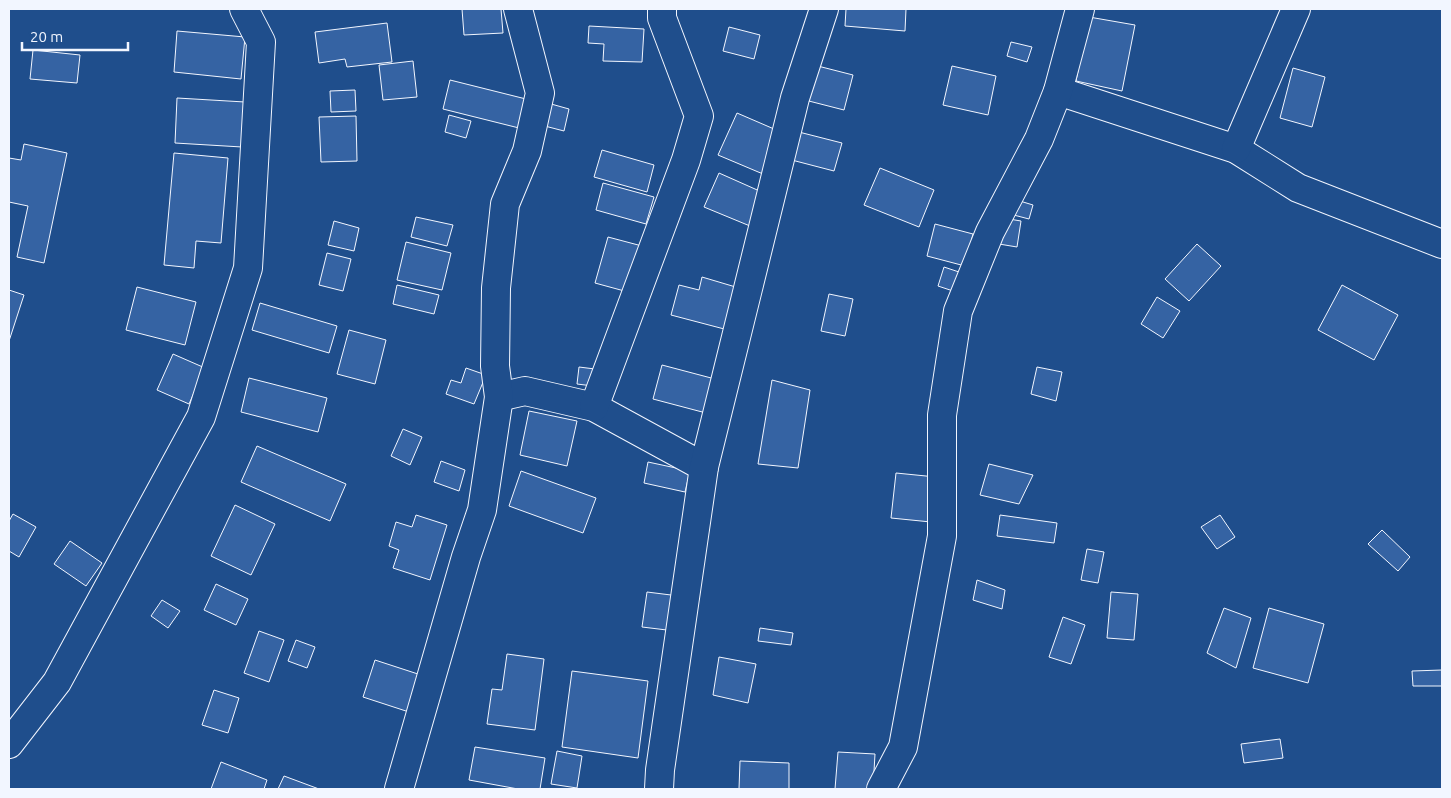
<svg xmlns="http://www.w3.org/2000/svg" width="1451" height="798" font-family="Ubuntu,sans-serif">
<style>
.building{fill:#3563a3;stroke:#f2f6ff}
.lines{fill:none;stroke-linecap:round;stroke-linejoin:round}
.minor-casing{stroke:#f2f6ff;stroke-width:30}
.minor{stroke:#1f4e8c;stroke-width:28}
</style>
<rect width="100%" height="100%" fill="#1f4e8c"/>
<g class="building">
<polygon points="462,9 501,9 503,33 464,35"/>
<polygon points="846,9 906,9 905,31 845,26"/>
<polygon points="1089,17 1135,25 1122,91 1076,81"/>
<polygon points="387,23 392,62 347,67 345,59 319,63 315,32"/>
<polygon points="589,26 644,29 642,62 603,61 604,44 588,43"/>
<polygon points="729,27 760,35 754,59 723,51"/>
<polygon points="177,31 245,37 241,79 174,72"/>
<polygon points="1011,42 1032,47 1027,62 1007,56"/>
<polygon points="33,50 80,55 77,83 30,79"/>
<polygon points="413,61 417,97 383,100 379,65"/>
<polygon points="810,64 853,75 844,110 801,99"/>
<polygon points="952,66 996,76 988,115 943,105"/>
<polygon points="1293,68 1325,77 1312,127 1280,118"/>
<polygon points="450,80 530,100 523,129 443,109"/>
<polygon points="355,90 356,111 331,112 330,91"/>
<polygon points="177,98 245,102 242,147 175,143"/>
<polygon points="544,102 569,109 564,131 537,124"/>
<polygon points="737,113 781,132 763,174 718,155"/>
<polygon points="449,115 471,121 466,138 445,132"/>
<polygon points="356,116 357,161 321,162 319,117"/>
<polygon points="791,130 842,143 834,171 784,158"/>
<polygon points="24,144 67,153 44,263 17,257 28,206 9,202 9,158 21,160"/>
<polygon points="602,150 654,165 647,192 594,177"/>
<polygon points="174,153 228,158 221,243 196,241 194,268 164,265"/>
<polygon points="880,168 934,190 919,227 864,205"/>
<polygon points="719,173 764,193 750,226 704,207"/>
<polygon points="603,183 654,197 646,224 596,210"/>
<polygon points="1010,198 1033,205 1029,219 1006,213"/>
<polygon points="416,217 453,225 447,246 411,237"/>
<polygon points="1003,218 1021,221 1017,247 999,244"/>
<polygon points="334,221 359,228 354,251 328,245"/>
<polygon points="935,224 973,234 965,266 927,256"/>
<polygon points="608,237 642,246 628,292 595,283"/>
<polygon points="406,242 451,253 442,290 397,280"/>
<polygon points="1197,244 1221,266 1189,301 1165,279"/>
<polygon points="327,253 351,259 343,291 319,285"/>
<polygon points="944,267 959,272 953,291 938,286"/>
<polygon points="702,277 739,288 728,330 671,315 679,285 699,290"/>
<polygon points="397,285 439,295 434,314 393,304"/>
<polygon points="1342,285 1398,315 1374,360 1318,330"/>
<polygon points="137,287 196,302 185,345 126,330"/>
<polygon points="9,290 24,295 9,341"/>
<polygon points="829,294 853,299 845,336 821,331"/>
<polygon points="1157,297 1180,311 1163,338 1141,324"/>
<polygon points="260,303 337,326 329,353 252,330"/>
<polygon points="349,330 386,340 375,384 337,374"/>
<polygon points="173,354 205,368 189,404 157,390"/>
<polygon points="662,365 715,379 706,413 653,399"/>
<polygon points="579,367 595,369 593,386 577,384"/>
<polygon points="1037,367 1062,372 1056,401 1031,394"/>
<polygon points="466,368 486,375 474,404 446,394 451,380 461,383"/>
<polygon points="249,378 327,398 318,432 241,412"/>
<polygon points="772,380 810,390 798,468 758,464"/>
<polygon points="529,411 577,421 567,466 520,455"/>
<polygon points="403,429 422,437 410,465 391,456"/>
<polygon points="257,446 346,484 330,521 241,482"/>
<polygon points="441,461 465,470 459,491 434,482"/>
<polygon points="648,462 690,471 685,492 644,483"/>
<polygon points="989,464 1033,475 1019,504 980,495"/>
<polygon points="521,471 596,498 583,533 509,506"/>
<polygon points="896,473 936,477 931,522 891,518"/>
<polygon points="235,505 275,524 251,575 211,556"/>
<polygon points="13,514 36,527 19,557 9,551 9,521"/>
<polygon points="416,515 447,525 430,580 393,568 399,550 389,546 396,522 412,527"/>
<polygon points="1000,515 1057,523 1054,543 997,536"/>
<polygon points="1220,515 1235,537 1217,549 1201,527"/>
<polygon points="1382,530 1410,557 1398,571 1368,544"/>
<polygon points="70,541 102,563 86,586 54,564"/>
<polygon points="1087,549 1104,552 1098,583 1081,580"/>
<polygon points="977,580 1005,590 1002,609 973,600"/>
<polygon points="216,584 248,599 236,625 204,610"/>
<polygon points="647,592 679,596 675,631 642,627"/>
<polygon points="1111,592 1138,594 1134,640 1107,638"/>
<polygon points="162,600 180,611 168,628 151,616"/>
<polygon points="1224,608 1251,618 1236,668 1207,653"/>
<polygon points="1269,608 1324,624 1308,683 1253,668"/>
<polygon points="1063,617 1085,625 1071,664 1049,657"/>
<polygon points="760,628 793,633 791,645 758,641"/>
<polygon points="259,631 284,640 269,682 244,673"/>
<polygon points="296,640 315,647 307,668 288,661"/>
<polygon points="507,654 544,659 535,730 487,724 492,689 502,690"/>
<polygon points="719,657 756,664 748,703 713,695"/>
<polygon points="375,660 421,675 409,712 363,697"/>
<polygon points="1442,670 1442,686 1413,686 1412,671"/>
<polygon points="572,671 648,681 638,758 562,747"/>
<polygon points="214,690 239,698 228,733 202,725"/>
<polygon points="1280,739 1283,758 1244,763 1241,744"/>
<polygon points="475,747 545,758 540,789 518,789 469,780"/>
<polygon points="557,751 582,756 577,788 551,784"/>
<polygon points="838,752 875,754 873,789 835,789"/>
<polygon points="740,761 789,763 789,789 739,789"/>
<polygon points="221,762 267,780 264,789 211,789"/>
<polygon points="284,776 319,789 278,789"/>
</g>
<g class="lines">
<g class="minor-casing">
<g id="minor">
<polyline points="1058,91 1236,149 1298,188 1442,244"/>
<polyline points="1236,149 1296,9"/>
<polyline points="499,397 525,391 594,407 704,467"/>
<polyline points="594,407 686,160 699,116 662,18 662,9"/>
<polyline points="9,744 57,682 201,417 248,268 261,42 244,9"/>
<polyline points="399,789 466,557 482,510 499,397 495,366 496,288 505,204 527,151 540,93 518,9"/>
<polyline points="659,789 660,770 704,467 795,98 824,9"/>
<polyline points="881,789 903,747 942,536 942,415 958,311 990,232 1039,139 1058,91 1080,9"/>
</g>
</g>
<use href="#minor" class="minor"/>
</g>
<rect width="1451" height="798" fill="none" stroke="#f2f6ff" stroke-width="20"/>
<path d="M22 42v8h106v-8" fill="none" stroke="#f2f6ff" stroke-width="2.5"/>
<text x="30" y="42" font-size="15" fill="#f2f6ff" stroke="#1f4e8c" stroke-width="4" paint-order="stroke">20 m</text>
</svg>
